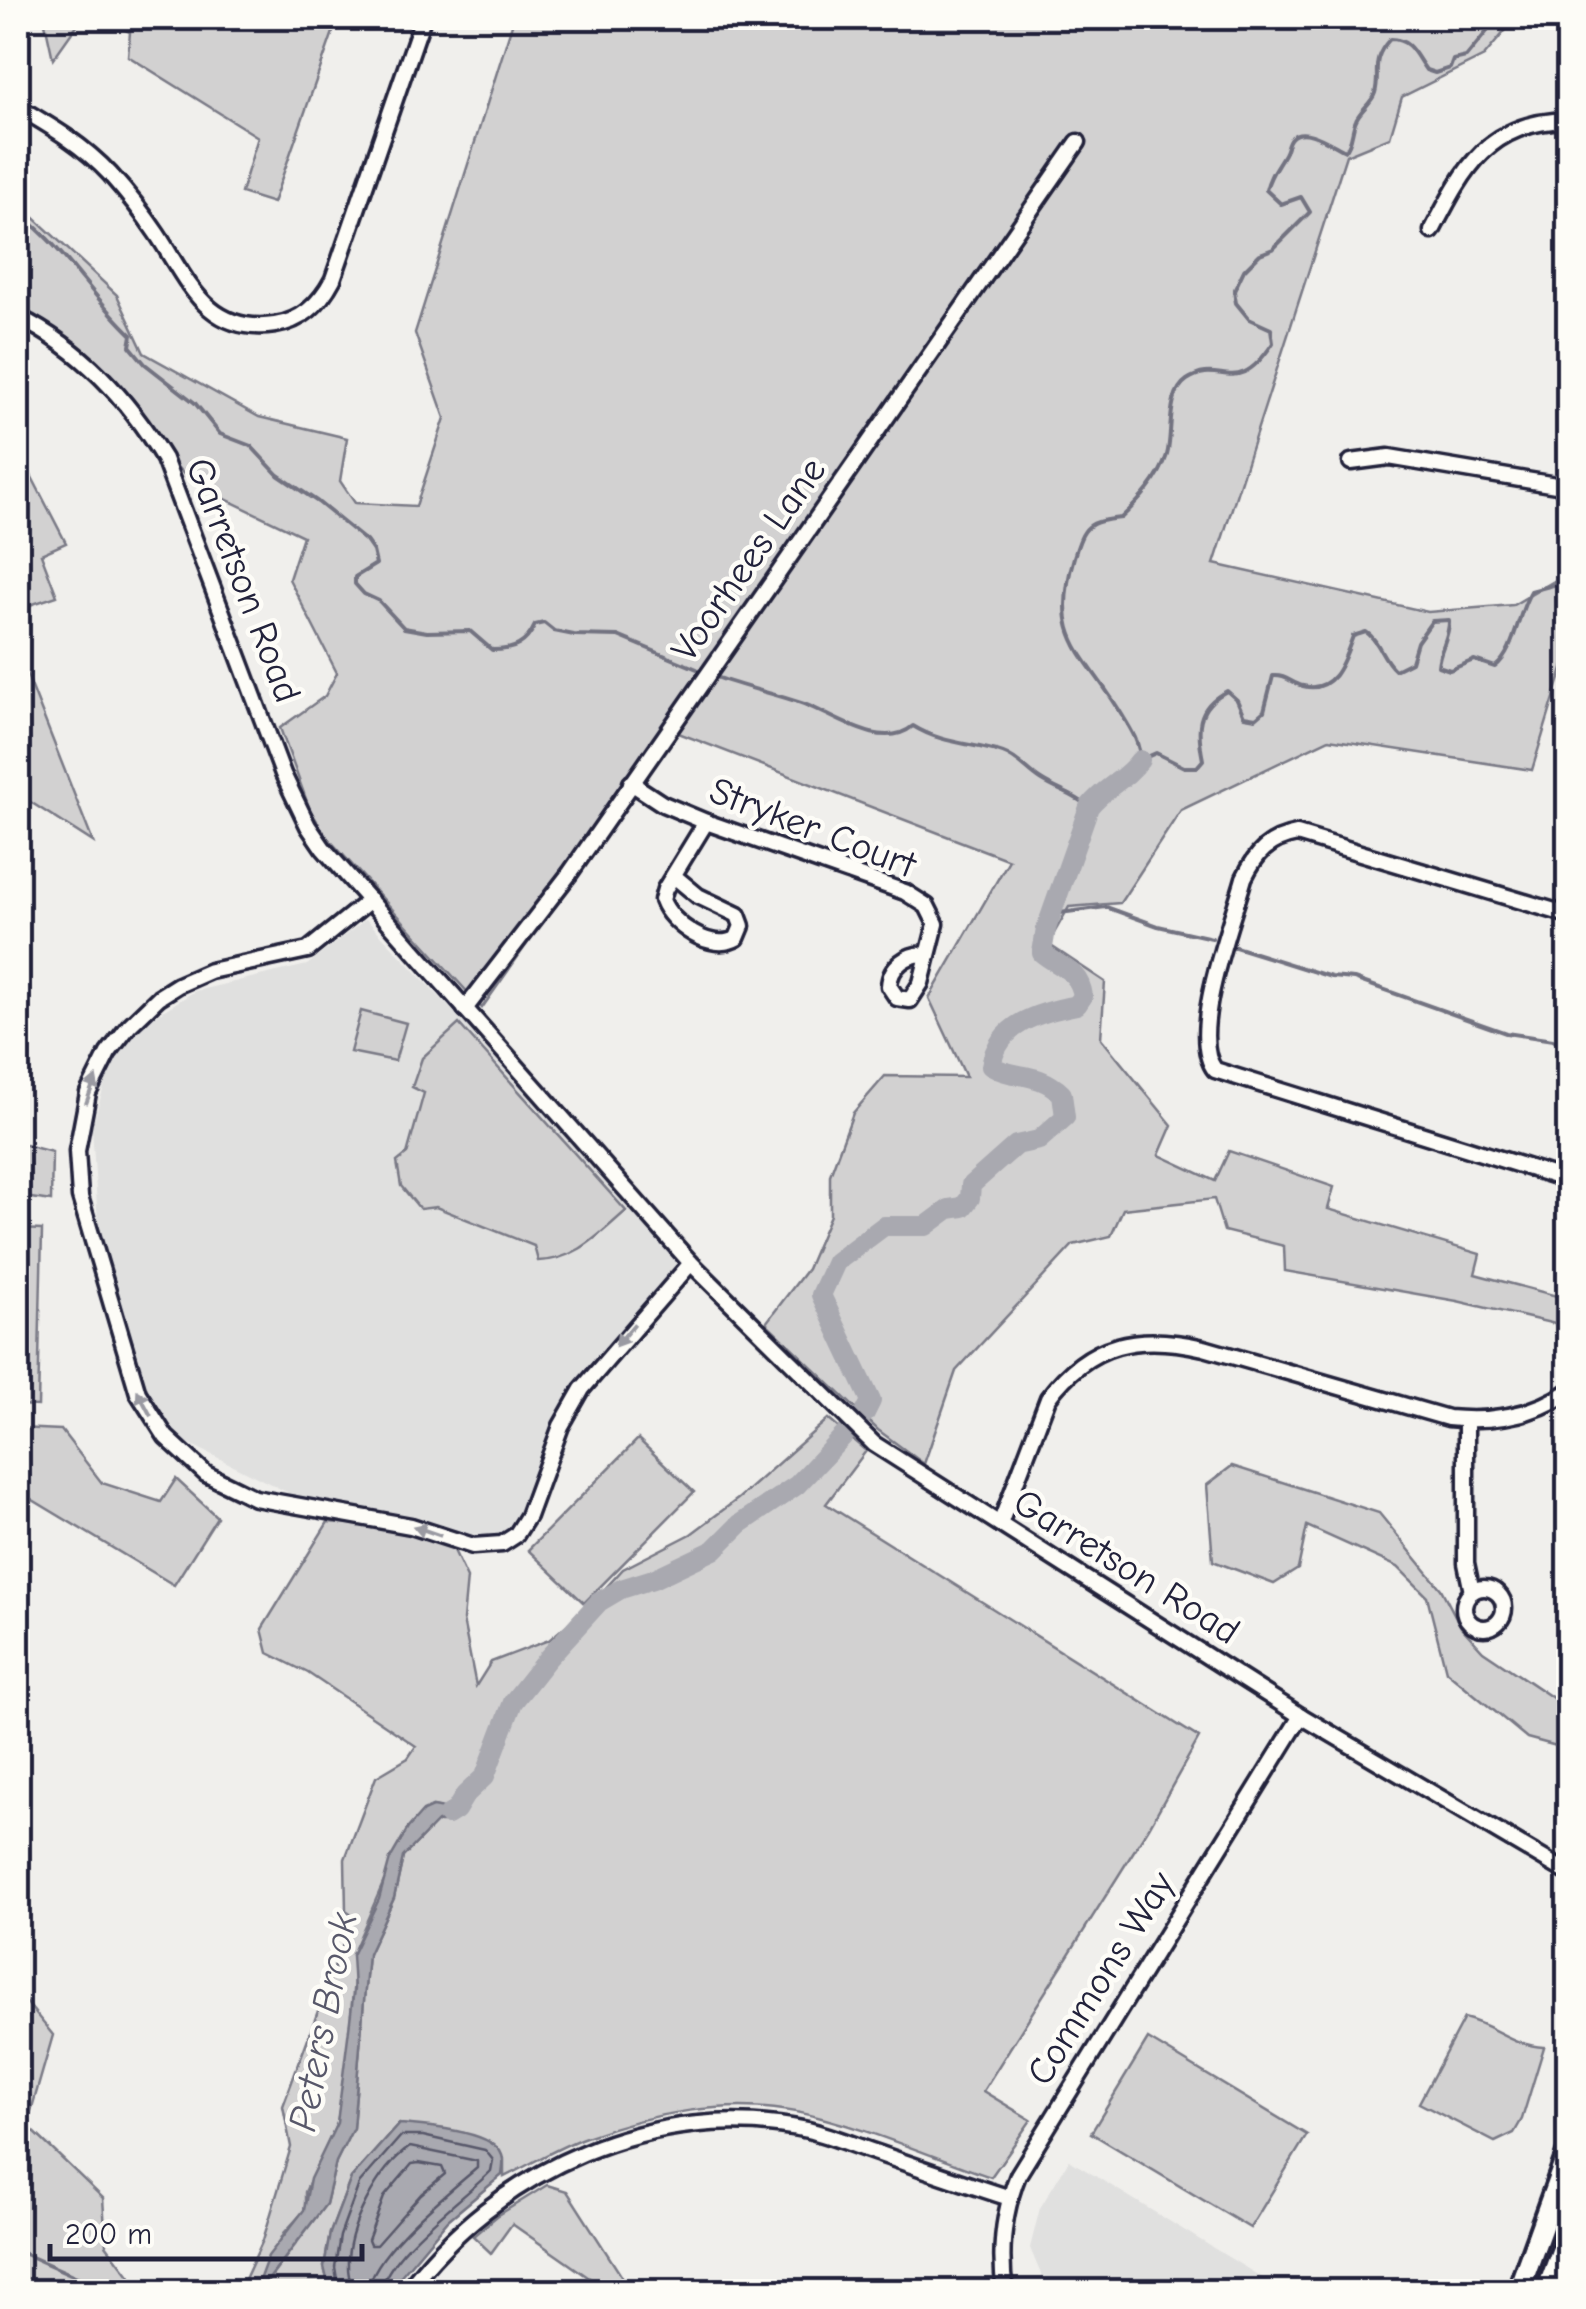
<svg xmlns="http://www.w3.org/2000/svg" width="1586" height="2309" font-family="'Comic Neue',sans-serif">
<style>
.built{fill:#e0e0df}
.green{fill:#d2d1d1;stroke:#7a7a86;stroke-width:2.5}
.water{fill:#a9a9b0;stroke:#737381;stroke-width:2.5}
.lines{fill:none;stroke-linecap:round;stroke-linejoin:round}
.shore{stroke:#58586a;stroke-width:2.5}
.stream{stroke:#737381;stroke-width:4}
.river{stroke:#a9a9b0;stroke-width:20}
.minor-casing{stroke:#22223b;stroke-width:21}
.highway-casing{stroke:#22223b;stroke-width:28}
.minor{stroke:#fdfcf7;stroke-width:14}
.highway{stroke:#fdfcf7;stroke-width:20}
.oneway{fill:#9a9aa2}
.labels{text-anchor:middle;stroke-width:9;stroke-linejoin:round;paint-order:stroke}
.street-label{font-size:38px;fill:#22223b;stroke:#fdfcf7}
.water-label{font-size:40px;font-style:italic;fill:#58586a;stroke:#fdfcf7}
</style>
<rect width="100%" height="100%" fill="#f0efec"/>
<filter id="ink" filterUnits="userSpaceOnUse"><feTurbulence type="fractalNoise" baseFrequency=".01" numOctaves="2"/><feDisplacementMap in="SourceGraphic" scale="20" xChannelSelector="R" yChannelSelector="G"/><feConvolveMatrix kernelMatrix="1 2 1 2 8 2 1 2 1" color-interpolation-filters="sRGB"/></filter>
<g filter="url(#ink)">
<g class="built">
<polygon points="366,919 691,1263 567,1414 509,1540 325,1511 160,1429 101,1272 92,1127 118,1039 195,991 307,965"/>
<polygon points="1069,2160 1279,2288 1277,2291 1048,2291 1030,2248 1040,2208"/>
</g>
<g class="green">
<polygon points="44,18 82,18 53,59"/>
<polygon points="100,18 338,18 273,203 241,193 258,137 128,56 130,32"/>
<polygon points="514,18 1516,18 1484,56 1402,97 1390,137 1346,155 1214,564 1428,612 1513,605 1568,573 1568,659 1565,662 1532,770 1329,739 1181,810 1120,903 1069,907 1048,944 1105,982 1101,1038 1172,1125 1159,1155 1215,1181 1229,1151 1334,1187 1328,1209 1480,1254 1475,1274 1568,1299 1568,1327 1457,1301 1285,1271 1284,1246 1224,1231 1214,1199 1123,1209 1111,1236 1073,1245 956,1371 924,1464 878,1430 766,1323 807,1269 830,1215 830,1175 853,1113 885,1076 966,1077 929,998 1009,860 676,732 482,1008 327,837 310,810 280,728 325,696 337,673 289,579 303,536 192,483 59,340 18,324 18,207 25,209 117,295 144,353 259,417 347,438 340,481 355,503 416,506 445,418 415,333"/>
<polygon points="18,450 66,543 41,554 57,596 18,609"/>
<polygon points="18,652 93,842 18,794"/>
<polygon points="361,1011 406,1023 395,1061 350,1052"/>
<path d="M459,1024L626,1211C598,1235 577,1260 538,1261L534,1246L436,1207L420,1209L401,1186L397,1162L407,1154L424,1093L412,1087L422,1058Z"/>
<polygon points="18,1143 52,1152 51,1201 18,1196"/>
<polygon points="18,1229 42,1230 38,1406 18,1405"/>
<path d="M828,1419L866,1451L826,1504L1199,1738L1149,1827L983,2091L1031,2120L991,2177C929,2156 861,2125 796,2112C727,2099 651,2113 586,2137C558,2147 531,2164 504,2177V2159L464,2133L399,2124L351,2178L330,2233L324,2267L330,2291H265L268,2281L326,2204L336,2162L353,2128L368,1954L394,1898L403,1857L437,1822H445L463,1797L449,1810L433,1807L384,1881L352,1955L355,1967L347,2061L337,2123L305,2192V2210L284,2233L255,2291L239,2292L263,2240L291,2147L283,2106L353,1916L346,1911L345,1859L376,1777L408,1758L416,1746L308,1673L268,1653L262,1629L328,1522L381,1526L452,1546L467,1578L463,1620L476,1686L491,1662L549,1640L589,1606L623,1569L691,1534L739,1498Z"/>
<polygon points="18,1428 61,1430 102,1483 161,1502 176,1479 217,1517 174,1585 18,1491"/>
<polygon points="638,1439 694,1492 584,1603 528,1550"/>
<polygon points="1232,1466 1379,1513 1441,1589 1461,1627 1483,1651 1562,1704 1568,1702 1568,1749 1527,1738 1446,1671 1427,1596 1398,1567 1307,1526 1298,1569 1274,1584 1213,1561 1207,1485"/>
<polygon points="18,1992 53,2035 27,2125 103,2198 106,2245 141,2291 18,2291"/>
<path d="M1464,2018C1494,2025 1513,2046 1544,2047L1522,2119L1514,2133L1495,2142L1419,2103Z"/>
<polygon points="1148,2039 1307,2135 1250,2228 1091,2133"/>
<polygon points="547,2185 567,2191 631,2291 608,2291 512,2224 491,2253 473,2236 497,2216"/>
</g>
<g class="water">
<polygon points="465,1795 464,1805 456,1817 437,1822 403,1857 394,1898 368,1954 353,2128 336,2162 326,2204 268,2280 265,2291 255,2291 268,2256 304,2210 310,2179 337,2123 354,1989 352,1955 379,1899 390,1859 408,1828 423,1811 432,1807 449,1810"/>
<path d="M399,2124C423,2126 486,2130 500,2151C505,2159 503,2166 502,2175L448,2220L388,2291H330L324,2267L330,2233L351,2178Z"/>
</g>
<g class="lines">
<g class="shore">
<polygon points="419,2163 442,2167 445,2174 421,2194 376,2245 370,2245 368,2240 384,2197 412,2164"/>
<path d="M339,2292L335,2267L340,2236L359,2184L401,2136H423L485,2150L493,2160L491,2171C465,2198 385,2254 381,2292"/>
<path d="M352,2292C351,2283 348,2275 348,2267C346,2229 378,2168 410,2147L477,2161V2168C449,2192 370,2254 368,2292"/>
</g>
<g class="stream">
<path d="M1498,18L1466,57L1453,60L1450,68L1435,73L1426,70C1415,55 1411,39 1390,39C1369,62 1381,72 1375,93C1372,103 1360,110 1356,120C1351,131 1353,142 1345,151C1332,145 1304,124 1291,138C1287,142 1287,149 1284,154C1276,168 1270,174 1266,190L1281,204L1301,197L1310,212L1273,249L1260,254L1244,270L1234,291L1236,303L1249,319L1271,329L1273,343C1235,401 1221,357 1187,380C1166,394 1173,434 1167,455C1159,480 1140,500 1121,518C1087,522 1084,525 1074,557C1049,642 1086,652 1124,718C1132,731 1140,744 1140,760L1156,753L1184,767H1197L1203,760C1197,730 1195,707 1227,691L1237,700L1244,716L1256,718L1264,711L1273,676C1286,675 1291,683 1303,686C1335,694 1344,660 1353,636L1366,632C1379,640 1382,659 1395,670L1411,662L1417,642L1432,621L1449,620C1450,637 1439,649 1438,666L1450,670L1474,660L1495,667C1515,652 1517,614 1531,591L1568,581"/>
<path d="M18,213C63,245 91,297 132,335L130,346L145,364L195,403L220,434L251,446L278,475L318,502L366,541L373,551L376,564L355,577V584L364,594L379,601L404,628L427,632L470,631L492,650C514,650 526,645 535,625L544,623L554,631L574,635L618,636L697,669"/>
<path d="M714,676C744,688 774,693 804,704C834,715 882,752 913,726C942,744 972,743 1003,753C1018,758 1028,772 1041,780C1058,791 1072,793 1089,807"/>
<polyline points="1052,914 1106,907 1158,926 1212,938"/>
<polyline points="1232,946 1331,977 1354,979 1506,1033 1553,1040 1568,1049"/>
<polyline points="18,2251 93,2284 102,2292"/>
</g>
<path class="river" d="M448,1815L456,1810L465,1795L485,1776L513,1702L547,1659L599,1602L621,1589L653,1579L714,1550L740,1524L797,1485L865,1413L871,1401L821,1295L836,1262L884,1226H926L949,1209L963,1207L970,1198L971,1185L1016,1145L1039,1140L1065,1117L1062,1094C1036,1070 1015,1080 991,1066C998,1023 1040,1012 1077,1005L1083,996C1079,969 1060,968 1042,953L1046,929L1089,807C1104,787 1126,780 1140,760"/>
<g class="minor-casing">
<g id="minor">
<path d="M18,107C52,127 83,145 110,174C127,193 143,213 157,234C188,281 207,335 275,325C302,321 321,302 333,279L423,18"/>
<path d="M1432,231C1465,167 1488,122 1568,120"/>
<path d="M18,317C82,349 127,398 164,459L283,774L308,826L323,848L691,1263L874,1444L1301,1716L1568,1873"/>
<polyline points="1351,462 1389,457 1568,487"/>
<path d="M631,783L663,804L706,822L905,892L927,906L936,924L921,983L910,1000L897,998L889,986C890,966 908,952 928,955"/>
<path d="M674,876L698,896L738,915L742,926L737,938C711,953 671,924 662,900L665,889L706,822"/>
<polyline points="370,900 308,950 210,971 178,985 159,997 129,1026 108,1053 88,1093 77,1151 80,1197 138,1393 166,1437 206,1474 255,1498 411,1526 473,1546 502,1544 516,1535 528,1516 561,1426 582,1389 691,1263"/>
<path d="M1568,915L1297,834C1269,839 1256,853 1244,878C1233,919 1187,1035 1215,1070L1568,1180"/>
<polyline points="465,1009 570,873 1078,142"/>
<polyline points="1466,1420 1466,1563 1472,1592"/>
<path d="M1000,1524L1048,1398C1090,1341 1139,1333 1204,1348L1448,1418C1490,1422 1533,1416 1568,1392"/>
<circle cx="1484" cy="1608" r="20"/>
<path d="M406,2292C497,2169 655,2098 808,2130C832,2136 856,2146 880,2154C923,2169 966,2184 1010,2198"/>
<path d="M1005,2292C999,2251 1003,2213 1018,2175L1301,1716"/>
</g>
</g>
<g class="highway-casing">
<g id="highway">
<polyline points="1518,2292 1568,2154"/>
<polyline points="1547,2292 1568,2235"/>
<polyline points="1565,2292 1568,2278"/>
</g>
</g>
<use href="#minor" class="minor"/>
<use href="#highway" class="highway"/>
</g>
<defs><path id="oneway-solid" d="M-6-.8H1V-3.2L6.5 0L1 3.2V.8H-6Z" transform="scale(2.5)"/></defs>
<g class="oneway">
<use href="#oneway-solid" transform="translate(91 1090) rotate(-70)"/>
<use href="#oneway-solid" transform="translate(625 1335) rotate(130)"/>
<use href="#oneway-solid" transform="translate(144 1403) rotate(-118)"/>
<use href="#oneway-solid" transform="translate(427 1531) rotate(-161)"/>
</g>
</g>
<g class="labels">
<g class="street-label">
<text transform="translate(748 559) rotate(-55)" y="13">Voorhees Lane</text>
<text transform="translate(244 580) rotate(69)" y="13">Garretson Road</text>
<text transform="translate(813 827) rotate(21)" y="13">Stryker Court</text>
<text transform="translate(1127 1566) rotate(32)" y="13">Garretson Road</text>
<text transform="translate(1100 1978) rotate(-58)" y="13">Commons Way</text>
</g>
<g class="water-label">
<text transform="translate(322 2022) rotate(-79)" y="14">Peters Brook</text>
</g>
</g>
<rect width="1586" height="2309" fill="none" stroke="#fdfcf7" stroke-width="60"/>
<rect x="30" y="30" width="1526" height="2249" fill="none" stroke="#22223b" stroke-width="4" filter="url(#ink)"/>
<path d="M50 2244v15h312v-15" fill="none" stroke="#22223b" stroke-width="5"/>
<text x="65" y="2244" font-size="30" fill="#22223b" stroke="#fdfcf7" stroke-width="8" paint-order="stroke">200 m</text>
</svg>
